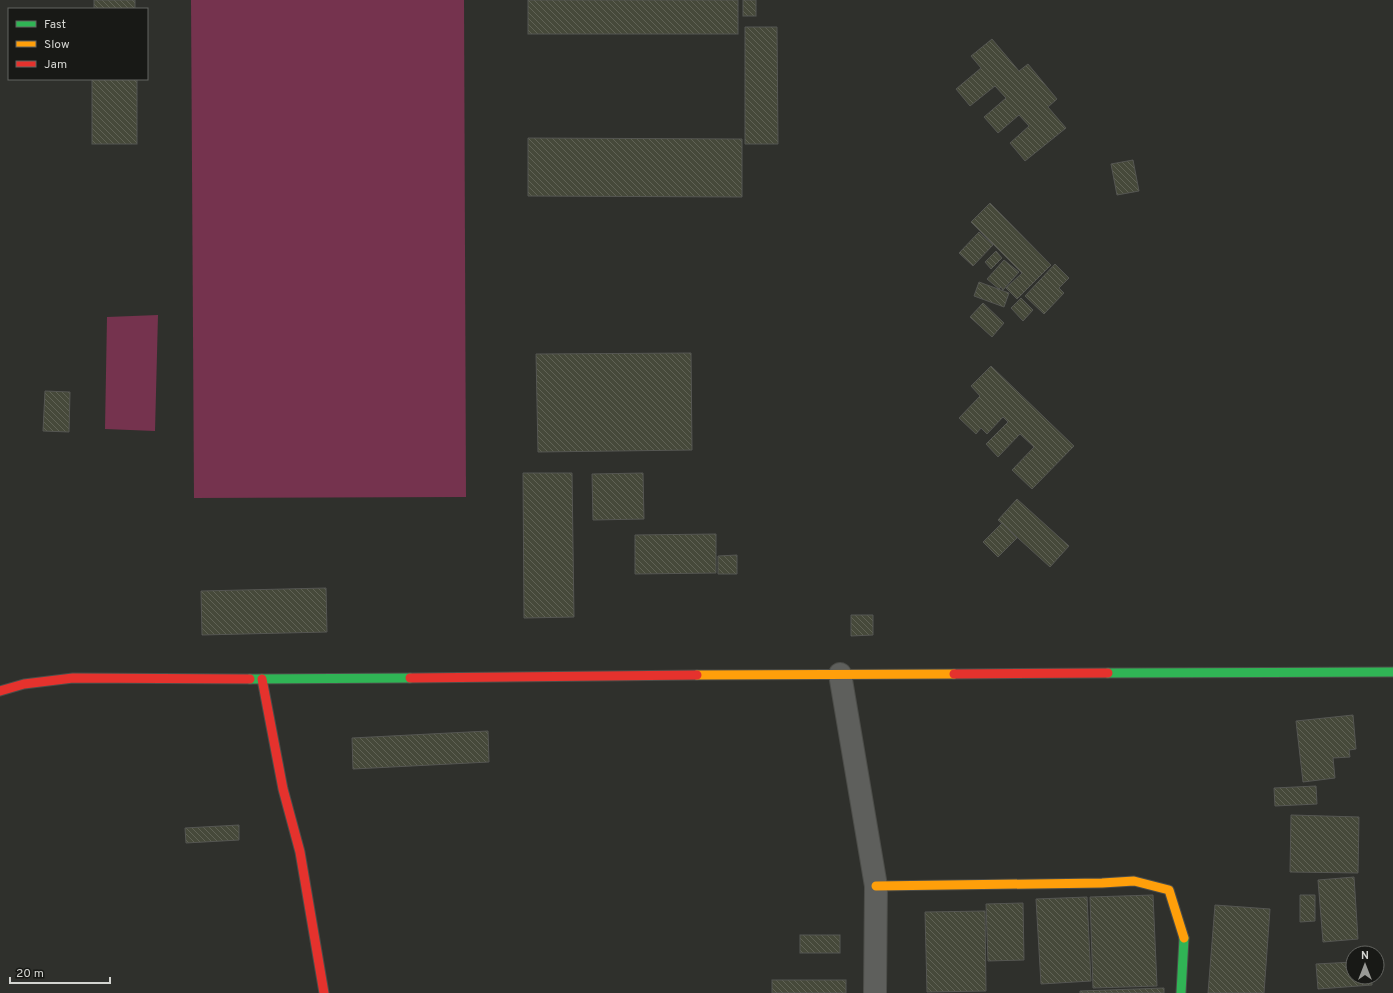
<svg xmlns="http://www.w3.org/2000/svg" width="1393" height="993" font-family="Overpass,sans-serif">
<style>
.grass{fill:#75334e}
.building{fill:url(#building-back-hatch);stroke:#555652}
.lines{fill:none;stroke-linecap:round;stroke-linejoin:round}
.street-casing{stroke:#4c4d49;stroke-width:24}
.fast-casing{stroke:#4c4d49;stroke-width:11}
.slow-casing{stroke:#4c4d49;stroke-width:11}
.jam-casing{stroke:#4c4d49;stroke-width:11}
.street{stroke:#5e5f5c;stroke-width:22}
.fast{stroke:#30b455;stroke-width:9}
.slow{stroke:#ff9f0a;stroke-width:9}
.jam{stroke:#e5322d;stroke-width:9}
</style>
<defs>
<pattern id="building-back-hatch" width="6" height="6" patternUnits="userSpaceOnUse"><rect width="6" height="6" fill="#46493a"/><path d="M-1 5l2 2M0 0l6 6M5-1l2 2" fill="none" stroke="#606255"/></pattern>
</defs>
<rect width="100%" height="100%" fill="#2f302c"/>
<g class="grass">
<polygon points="191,0 464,0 466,497 194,498"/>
<polygon points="158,315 155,431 105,429 107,317"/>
</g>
<g class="building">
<rect x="94" y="0" width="41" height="9"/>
<rect x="528" y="0" width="210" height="34"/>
<rect x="743" y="0" width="13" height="16"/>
<polygon points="745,27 777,27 778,144 745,144"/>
<polygon points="992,39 1019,71 1028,64 1057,99 1048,107 1066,128 1025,161 1010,143 1029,126 1019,115 998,133 984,117 1006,98 995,86 970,106 956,89 981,68 971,56"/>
<rect x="92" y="79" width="45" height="65"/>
<polygon points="528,138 742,139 742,197 528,196"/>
<polygon points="1133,160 1139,191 1117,195 1111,164"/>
<polygon points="990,203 1051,265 1017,299 1006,288 1022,273 971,222"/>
<polygon points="979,232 993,245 973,266 959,253"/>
<polygon points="996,251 1002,258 991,269 985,262"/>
<polygon points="1004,260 1019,272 1003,290 1001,287 999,289 987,279"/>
<polygon points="1055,264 1069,278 1059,288 1064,293 1044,314 1025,296"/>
<polygon points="979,282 1009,293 1004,307 974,296"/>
<polygon points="1021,298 1033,310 1023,321 1011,308"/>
<polygon points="983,303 1004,323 992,337 970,317"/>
<polygon points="691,353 692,450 538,452 536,354"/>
<polygon points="991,366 1074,446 1032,489 1012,470 1034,447 1020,434 998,457 986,444 1008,422 1003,417 987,434 981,428 976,434 959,418 980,396 971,386"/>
<polygon points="45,391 70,392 69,432 43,431"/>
<polygon points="523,473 572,473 574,617 524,618"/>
<polygon points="643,473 644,519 593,520 592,474"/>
<polygon points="1017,499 1069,546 1050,567 998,520"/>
<polygon points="1002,523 1017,538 998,557 983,542"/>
<polygon points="716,534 716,573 635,574 635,535"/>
<polygon points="737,555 737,574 718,574 718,556"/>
<polygon points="326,588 327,632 202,635 201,591"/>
<polygon points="851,615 873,615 873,635 851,636"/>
<polygon points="1353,715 1356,749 1349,750 1350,757 1333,758 1335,778 1303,782 1296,721"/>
<polygon points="488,731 489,762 353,769 352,738"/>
<polygon points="1316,786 1317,804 1275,806 1274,788"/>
<polygon points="1291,815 1359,817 1358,873 1290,872"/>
<polygon points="239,825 239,840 186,843 185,828"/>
<polygon points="1354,877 1358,939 1323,942 1318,880"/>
<polygon points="1153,895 1157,986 1093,988 1090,897"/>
<polygon points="1300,895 1315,895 1315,921 1300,922"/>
<polygon points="1087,897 1091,981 1041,984 1036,899"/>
<polygon points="1023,903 1024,960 988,961 986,904"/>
<polygon points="1215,905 1270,909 1264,993 1208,993"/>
<polygon points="985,911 986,991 927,992 925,912"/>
<rect x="800" y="935" width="40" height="18"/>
<polygon points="1353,962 1353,977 1372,977 1372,985 1318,989 1316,964"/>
<rect x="772" y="980" width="74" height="13"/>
<polygon points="1164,988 1164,993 1080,993 1080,991"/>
</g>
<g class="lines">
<g class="street-casing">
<polyline id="street" points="840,674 876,886 875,993"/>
</g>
<g class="fast-casing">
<g id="fast">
<polyline points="1108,673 1393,672"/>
<polyline points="250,679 410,678"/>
<polyline points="1181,993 1184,938"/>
</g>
</g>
<g class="slow-casing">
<g id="slow">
<polyline points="697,675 954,674"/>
<polyline points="876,886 1102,883 1134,881 1169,890 1184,938"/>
</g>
</g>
<g class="jam-casing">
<g id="jam">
<polyline points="954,674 1108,673"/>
<polyline points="410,678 697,675"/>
<polyline points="262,679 283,789 300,852 324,993"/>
<polyline points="0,691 24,684 73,678 250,679"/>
</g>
</g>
<use href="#street" class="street"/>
<use href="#fast" class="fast"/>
<use href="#slow" class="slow"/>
<use href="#jam" class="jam"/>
</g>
<rect x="8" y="8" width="140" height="72" fill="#181916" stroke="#636460"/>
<rect x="16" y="21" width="20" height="6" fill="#30b455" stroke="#636460"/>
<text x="44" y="28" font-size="12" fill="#d3d4d0">Fast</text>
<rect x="16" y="41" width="20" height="6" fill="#ff9f0a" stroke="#636460"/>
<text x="44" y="48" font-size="12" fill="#d3d4d0">Slow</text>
<rect x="16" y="61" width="20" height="6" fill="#e5322d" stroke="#636460"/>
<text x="44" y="68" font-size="12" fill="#d3d4d0">Jam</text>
<g transform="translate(1365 965)"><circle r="19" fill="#181916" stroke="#636460"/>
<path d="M0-3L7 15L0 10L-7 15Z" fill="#9a9b97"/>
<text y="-6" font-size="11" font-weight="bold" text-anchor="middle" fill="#d3d4d0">N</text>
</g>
<path d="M10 977v6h100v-6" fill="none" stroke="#d3d4d0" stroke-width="2"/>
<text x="16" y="977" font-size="12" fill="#d3d4d0" stroke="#181916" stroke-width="3" paint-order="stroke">20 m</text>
</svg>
